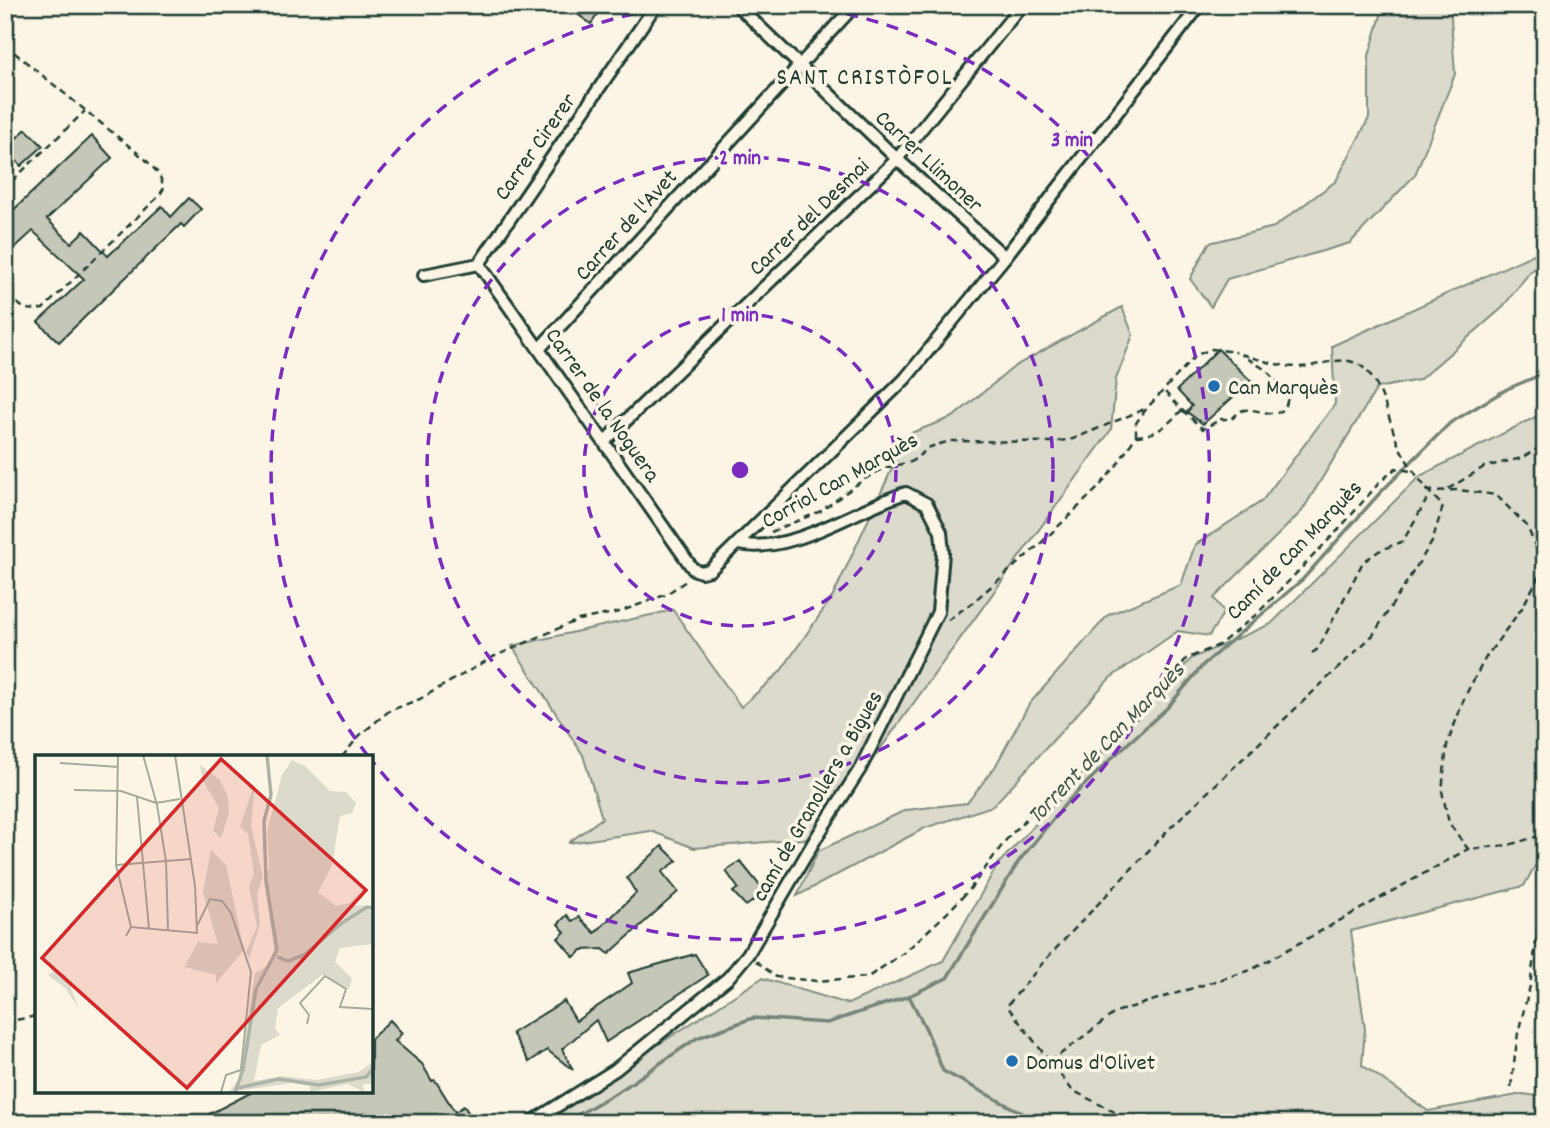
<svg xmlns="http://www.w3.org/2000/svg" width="1550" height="1128" font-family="Dekko,sans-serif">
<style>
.green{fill:#dcdacc;stroke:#7e8c80;stroke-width:2}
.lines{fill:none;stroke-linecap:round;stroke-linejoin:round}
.stream{stroke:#758479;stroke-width:3.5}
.building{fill:#c5c7b9;stroke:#1f3d34;stroke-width:2}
.street-casing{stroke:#1f3d34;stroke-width:16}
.path{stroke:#1f3d34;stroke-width:2.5;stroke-dasharray:7 5;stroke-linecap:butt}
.street{stroke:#fcf5e5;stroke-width:10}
.ring{fill:none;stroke:#7b2cbf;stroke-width:3.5;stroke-dasharray:12 9}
.poi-dot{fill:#1f6fb2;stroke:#fcf5e5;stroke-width:2.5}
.labels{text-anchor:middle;stroke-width:7;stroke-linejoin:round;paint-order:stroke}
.street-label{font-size:23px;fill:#1f3d34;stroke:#fcf5e5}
.poi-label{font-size:23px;fill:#1f3d34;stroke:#fcf5e5;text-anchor:start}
.neighbourhood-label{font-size:24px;letter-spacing:2px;fill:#1f3d34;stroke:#fcf5e5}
.water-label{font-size:24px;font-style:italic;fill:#435a51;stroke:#fcf5e5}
.inset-river{fill:none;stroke:#aeb3a7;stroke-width:3.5}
.inset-road{fill:none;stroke:#a4ab9e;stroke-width:2}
.view{fill:#d62828;fill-opacity:0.15;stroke:#d62828;stroke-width:3.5}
.inset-edge{fill:none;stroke:#1f3d34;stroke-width:3.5}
.centre{fill:#7b2cbf;stroke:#fcf5e5;stroke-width:3.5}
.ring-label{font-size:21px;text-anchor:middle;font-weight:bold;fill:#7b2cbf;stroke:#fcf5e5;stroke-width:7;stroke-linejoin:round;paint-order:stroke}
</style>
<rect width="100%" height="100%" fill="#fcf5e5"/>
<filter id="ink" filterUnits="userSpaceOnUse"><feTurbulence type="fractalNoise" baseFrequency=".0143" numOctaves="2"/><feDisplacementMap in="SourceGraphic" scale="14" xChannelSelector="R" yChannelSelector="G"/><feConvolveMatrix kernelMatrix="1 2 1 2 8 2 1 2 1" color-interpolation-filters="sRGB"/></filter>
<g filter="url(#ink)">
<g class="green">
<polygon points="1384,5 1450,5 1455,74 1415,175 1350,243 1227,279 1211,307 1190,279 1209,243 1274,227 1336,181 1369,118 1369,56"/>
<polygon points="1545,249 1545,261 1530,272 1501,309 1419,380 1377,388 1302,511 1214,598 1224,612 1209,636 1178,631 1110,678 993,806 925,828 797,896 818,851 906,810 967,803 995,767 1029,704 1108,615 1181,585 1195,545 1262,501 1335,404 1332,346"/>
<polygon points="1122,307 1133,335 1116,379 1111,430 816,838 694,848 651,831 568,843 602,818 583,755 512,646 673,610 741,707 780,672 833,596 908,434 953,417 1015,366"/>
<polygon points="1545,412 1545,860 1536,864 1524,886 1351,931 1365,1029 1362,1065 1428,1111 1523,1094 1545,1097 1545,1123 1428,1123 1425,1121 1423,1123 536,1123 762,978 848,1004 943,961 998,864 1192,658 1271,624 1420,476"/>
</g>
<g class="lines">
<g class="stream">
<polyline points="909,996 926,1029 943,1071 1028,1116 1060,1123"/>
<polyline points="564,1123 624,1088 697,1038 753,1018 827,1023 909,996 947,978 1019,861 1067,802 1113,757 1167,708 1204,664 1303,579 1379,494 1450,423 1507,389 1545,373"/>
</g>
</g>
<g class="building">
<polygon points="565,5 592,5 600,11 591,24"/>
<polygon points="26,129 43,146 21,166 5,149"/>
<polygon points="92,136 112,158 47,219 71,243 84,231 108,256 162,206 171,217 189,198 201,209 184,227 181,224 59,342 38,322 84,279 33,231 5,257 5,218"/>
<polygon points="1218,349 1251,381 1203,424 1187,412 1192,406 1177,390"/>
<polygon points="662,846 677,861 662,872 678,892 609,954 603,949 582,950 574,957 558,938 565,932 558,924 567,915 572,921 579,917 595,933 636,893 627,878"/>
<polygon points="740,861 765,892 746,906 733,892 738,888 726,871"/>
<polygon points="695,954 708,975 606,1042 596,1020 562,1049 573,1070 547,1050 529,1062 512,1033 564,1001 576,1021 632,983 628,973"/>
<polygon points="390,1020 402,1033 395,1041 422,1064 432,1081 435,1080 455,1112 464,1106 471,1117 463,1123 192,1123 254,1091 371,1091 371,1039"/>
</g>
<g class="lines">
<g class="street-casing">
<g id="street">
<polyline points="737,5 897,159 1005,257"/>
<polyline points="479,264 693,569 701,572 710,570 905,379 1005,257 1200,5"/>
<polyline points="424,275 479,264 656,5"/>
<polyline points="540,348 855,5"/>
<polyline points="605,441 897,159 1022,5"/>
<path d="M530,1123L615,1070L728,978L748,954L816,838L860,769L938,612L943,553L941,532L927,504L906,493C854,509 793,555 738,544"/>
</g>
</g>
<g class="path">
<polyline points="626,5 626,8 635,14"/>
<path d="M5,45L145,159L159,174L164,188L159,196L43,309C19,312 18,304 5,286"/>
<polyline points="5,190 10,183 85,111"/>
<path d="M1182,410L1203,429L1221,419H1232C1235,416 1237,413 1241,411C1256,404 1288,430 1288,392L1266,370L1242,355"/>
<path d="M1136,436C1158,435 1167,425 1182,410L1164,391"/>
<polyline points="1448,489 1484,467 1522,458 1545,444"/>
<polyline points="1426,491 1459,490 1496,495 1527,526 1544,567 1522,608 1486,657 1465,696 1447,745 1442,791 1449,823 1468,849 1509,845 1545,834"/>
<polyline points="771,532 821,511 863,480 884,468 911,462 930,447 950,441 1053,442 1073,439 1147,408"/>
<polyline points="948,620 973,602 1039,545 1098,488 1117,465 1136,436 1136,423 1147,408 1196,355 1212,349 1236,352"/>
<polyline points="1312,653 1318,649 1363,562 1379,551 1403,541 1430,494"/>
<polyline points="342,757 360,735 389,711 420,699 493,657 578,620 619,612 665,595 689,579"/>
<polyline points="756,961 776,977 817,981 868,977 905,952 947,913 970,889 1006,840 1063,780 1116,739 1161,692 1186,659 1219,645 1258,613 1340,528 1379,483 1396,468 1415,472"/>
<polyline points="5,1022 37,1016"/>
<polyline points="1050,1062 1116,1012 1251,970 1468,849"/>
<polyline points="1511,1087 1518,1033 1530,986 1539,921 1545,834"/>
<path d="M1136,1123L1072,1090L1007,1006L1046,959L1172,826L1373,635L1432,542L1443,506C1425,489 1410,468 1399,446C1388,423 1382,371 1353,362C1337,357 1316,367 1300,367C1278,367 1257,358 1236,353"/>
</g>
<use href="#street" class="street"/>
</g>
</g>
<g class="ring">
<circle cx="740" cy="470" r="156"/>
<circle cx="740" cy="470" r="313"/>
<path d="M368 756A469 469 0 0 1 675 6M805 6A469 469 0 1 1 373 762"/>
</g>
<g class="poi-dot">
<circle cx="1214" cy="386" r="7"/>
<circle cx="1012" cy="1061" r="7"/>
</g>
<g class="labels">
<g class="street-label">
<text transform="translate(534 146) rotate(-55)" y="8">Carrer Cirerer</text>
<text transform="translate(930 160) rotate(43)" y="8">Carrer Llimoner</text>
<text transform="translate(808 216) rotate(-44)" y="8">Carrer del Desmai</text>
<text transform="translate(625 224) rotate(-48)" y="8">Carrer de l'Avet</text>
<text transform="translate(604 404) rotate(55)" y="8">Carrer de la Noguera</text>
<text transform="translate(839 479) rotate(-29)" y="8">Corriol Can Marquès</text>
<text transform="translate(1293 549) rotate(-46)" y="8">Camí de Can Marquès</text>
<text transform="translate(816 795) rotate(-60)" y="8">camí de Granollers a Bigues</text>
</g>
<g class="poi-label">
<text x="1228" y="394">Can Marquès</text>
<text x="1026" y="1069">Domus d'Olivet</text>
</g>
<g class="neighbourhood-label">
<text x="865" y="84">SANT CRISTÒFOL</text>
</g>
<g class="water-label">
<text transform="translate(1105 742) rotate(-46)" y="8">Torrent de Can Marquès</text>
</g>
</g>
<g transform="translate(35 755)">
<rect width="338" height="338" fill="#fcf5e5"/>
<path d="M257,5L270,11L295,36L311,37L321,48L317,58L305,61L297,110L283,137L301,151L315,148L332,128L315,150L338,151V189L305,193L300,207L317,223L314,234L287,220L243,253L240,273L245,280L226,290L219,326L246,321L281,325L324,317L338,307V329H328L329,337L313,329L275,337V331L257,328L194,337L203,325L220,218L234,210L239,193L229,126L234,112L232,76L247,20ZM165,10L185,25L193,42L194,58L186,83L178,76L184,53L168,26ZM220,27L216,71L228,122L222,139L225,169L214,204L211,197L222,172L214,132L219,119L213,79L205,72ZM176,95L191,110L209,195L181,228V220L149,212L163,187L183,189L168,137ZM19,216L31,220L44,254L31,234L13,220Z" fill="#dcdacc"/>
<path class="inset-river" d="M242,202L253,206L269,200L307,168L332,152L338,153M203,333L244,324L284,330L331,322L338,314M200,337L208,315L221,234L242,195L231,125L229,66L236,40L232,0"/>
<path class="inset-road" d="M83,0L81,110L96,172L91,181M108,0L122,50L131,106L133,176M25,8L84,12M39,35L86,36L121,48L145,44M102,42L114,174M81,110L156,104M162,171L175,144L187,146L196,158L216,217L206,315L191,320L186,337M96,172L162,178L160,131L140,0M272,269L274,260L265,248L290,221L311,234L305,252L338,254"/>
<path class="view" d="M186,4L331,135L152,333L7,203Z"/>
<rect width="338" height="338" class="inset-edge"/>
</g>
<circle cx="740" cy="470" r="10" class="centre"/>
<g class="ring-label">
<text x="1072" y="146">3 min</text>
<text x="740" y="164">2 min</text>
<text x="740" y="321">1 min</text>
</g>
<rect width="1550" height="1128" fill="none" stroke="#fcf5e5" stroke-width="28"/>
<rect x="14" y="14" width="1522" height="1100" fill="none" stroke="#1f3d34" stroke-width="2.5" filter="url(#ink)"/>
</svg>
